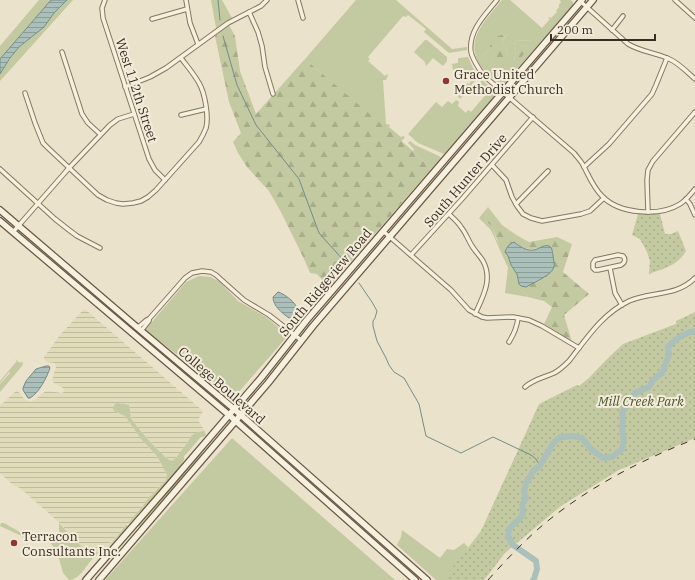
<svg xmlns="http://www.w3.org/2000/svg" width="695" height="580" font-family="'IBM Plex Serif',serif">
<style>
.farmland{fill:url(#farmland-rules)}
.grass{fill:#c3c9a0;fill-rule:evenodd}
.forest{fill:url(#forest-firs)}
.park{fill:url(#park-dots)}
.water{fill:url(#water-rules);stroke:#728e88}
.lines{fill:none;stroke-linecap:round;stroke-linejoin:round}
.stream{stroke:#728e88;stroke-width:1}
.river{stroke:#abc0ba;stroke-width:6}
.street-casing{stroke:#877661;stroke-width:5.5}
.secondary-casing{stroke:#695744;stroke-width:8}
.street{stroke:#f6f0de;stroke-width:3.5}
.secondary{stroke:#f6f0de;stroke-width:5.5}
.rail{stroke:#392e23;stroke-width:1;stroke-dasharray:7 7;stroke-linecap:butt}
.poi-dot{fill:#903736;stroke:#f3ecda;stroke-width:1.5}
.labels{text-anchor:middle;stroke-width:4;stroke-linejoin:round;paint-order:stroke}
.poi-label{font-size:13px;fill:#392e23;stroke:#f3ecda;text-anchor:start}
.street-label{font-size:13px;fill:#392e23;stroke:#f3ecda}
.park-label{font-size:13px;font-style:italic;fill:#48532b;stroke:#f3ecda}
</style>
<defs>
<pattern id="farmland-rules" width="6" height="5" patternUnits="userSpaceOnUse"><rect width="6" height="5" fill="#e0dbb9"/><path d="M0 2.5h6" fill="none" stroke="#c1bc9f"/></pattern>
<pattern id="forest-firs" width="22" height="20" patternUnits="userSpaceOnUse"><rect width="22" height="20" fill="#c3c9a0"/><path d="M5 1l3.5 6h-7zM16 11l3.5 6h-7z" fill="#a8ad8a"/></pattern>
<pattern id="park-dots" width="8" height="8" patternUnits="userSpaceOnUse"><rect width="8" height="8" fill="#c3c9a0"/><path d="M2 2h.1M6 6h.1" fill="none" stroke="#a8ad8a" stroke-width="1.8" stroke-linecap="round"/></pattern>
<pattern id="water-rules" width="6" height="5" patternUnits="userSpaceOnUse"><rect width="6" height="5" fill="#abc0ba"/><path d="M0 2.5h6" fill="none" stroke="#8c9c97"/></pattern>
</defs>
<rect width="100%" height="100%" fill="#ebe2cb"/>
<polygon class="farmland" points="85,309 203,411 198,420 204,430 204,431 197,432 190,438 178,456 173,460 170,460 160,453 155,447 134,423 130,415 129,405 125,404 117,403 116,412 125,416 135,430 149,448 157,456 161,464 165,470 167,477 166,480 147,500 143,506 114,539 99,552 92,554 89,553 84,549 61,524 37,503 20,488 14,486 0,473 0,405 4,402 16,391 17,390 24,399 30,402 36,399 43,393 47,391 62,393 64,392 63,388 54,383 52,380 56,367 55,363 47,362 44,359 44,357 60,335 82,311"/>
<g class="grass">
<polygon points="39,0 51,0 0,59 0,46"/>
<polygon points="67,0 73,0 0,81 0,74 14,53 19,47 38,32 47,22 53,13"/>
<polygon points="211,0 222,0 232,18 216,28"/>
<polygon points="356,0 396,0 452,49 467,47 467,50 449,53 424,32 426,29 408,15 406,17 403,16 368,57 370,59 368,61 385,76 387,74 388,75 386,80 383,80 386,124 390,125 389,127 401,137 403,136 405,137 401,142 305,59"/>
<path d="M502,0H510L542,28L550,19L548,18L549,17L551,18L557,12L556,11L559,7V4L561,3L560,0H559H571L573,2V5L503,85H502C495,80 488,75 483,69C461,42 486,20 502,0ZM507,34L502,42L508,54L499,75L491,56L482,58L489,49ZM533,40L514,61L516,51L514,41Z"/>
<polygon points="425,40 427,40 447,57 447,61 443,66 433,58 426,66 425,62 415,53 414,52"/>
<polygon points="468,57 474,70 479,76 460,99 457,95 467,83 469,84 473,79 469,75 465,79 460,75 461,73 456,69 454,70 452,68 453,66 451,64 458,63 458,59 459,58"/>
<polygon points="482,80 496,92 496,94 444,154 418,143 408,134 436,102 442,107 448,101 452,104 456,100 459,102 458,106 466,113 468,110 471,112 488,92 479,83"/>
<polygon points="410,141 415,145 439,156 441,158 431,169 413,151 414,149 408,143"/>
<polygon points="488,207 485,221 492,226 496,239 506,256 508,255 511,265 517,274 517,278 521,286 526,287 522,292 526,294 528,297 505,293 508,268 491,230 479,218"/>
<polygon points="199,276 211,277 220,282 238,301 266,317 286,334 286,338 237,394 222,389 145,330 186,282"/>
<polygon points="15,359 20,363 22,361 23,364 22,366 0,392 0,384 10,373 9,372 0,383 0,381 16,362 17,362"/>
<path d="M117,403L125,404L129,405C130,409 130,414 131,418C134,424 164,459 170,460C173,461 173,460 176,458L187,443L192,435L197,432L204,431V430L206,435L203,437H201C195,443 191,450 184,456V460L179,468L129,524L128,523L143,506L147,500L166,480L167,475L157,456L142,440L125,416L114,411L113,408L115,404Z"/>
<polygon points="232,438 395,580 105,580"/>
<polygon points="201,452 202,453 197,463 141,527 138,526 139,524"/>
<polygon points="1,523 4,523 18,531 28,539 0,526"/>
<path d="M59,523C65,529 85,552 91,553C103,556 120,533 126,525L128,526L111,544L107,547L98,556H96C87,562 81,580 69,580L63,573L58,555L51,543L59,532Z"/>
<polygon points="402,530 440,558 447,549 454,550 464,543 468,547 458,564 471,580 436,580 397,545 401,537"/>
</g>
<g class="forest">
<polygon points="229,25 235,36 240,71 256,114 305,59 413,151 431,169 328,288 323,285 323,281 317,274 310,273 305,261 281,212 269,191 247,167 238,153 233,142 241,133 229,102 215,36"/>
<polygon points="507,33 502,42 508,54 507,69 499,76 491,56 486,62 482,58 489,49 493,38"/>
<polygon points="534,40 520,59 514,61 516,51 514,41"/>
<path d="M488,207L502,225L518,236L529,242L557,237L572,244L563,272L589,294L564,315L572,342L544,324L552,307L544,301L528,297L526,294L522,292L526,287L540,280L554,265L552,249L546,245C536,250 529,250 519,246L508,255L506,256L501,250L492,226L485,221Z"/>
</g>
<g class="park">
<path d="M638,214H660L665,234H671L678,231L686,251C677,266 665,268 649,274L650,261L647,252L640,239L632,235Z"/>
<polygon points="695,312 695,438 619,470 561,506 505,553 484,580 443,580 481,531 539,404 577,385 579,386 589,378 606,360 623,344 676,324 676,321"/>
</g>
<g class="water">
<polygon points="51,0 67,0 54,13 44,27 19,47 10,58 0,74 0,59"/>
<path d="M514,242C520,247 527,251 534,250C539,249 545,244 549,246C553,248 552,252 553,255C553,259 555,264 554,267C552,275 533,283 526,287L521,286L519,284L517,274L511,265L508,256L505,252C507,247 509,244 514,242Z"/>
<path d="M278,292C283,293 297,303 297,309C297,312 294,315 293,317L289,318C282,313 273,306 273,297Z"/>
<path d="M46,366H49L50,368C47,377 39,393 30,398H28L23,390V388L26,381L36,369Z"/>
</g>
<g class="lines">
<g class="stream">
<polyline points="218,0 220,20"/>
<polyline points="223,36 237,85 256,125 299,179 319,233 345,262"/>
<polyline points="359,283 372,302 377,311 375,318 373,321 373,326 377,341 386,358 389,365 394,372 404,378 419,404 426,436 461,453 493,437 531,455 536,459 540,466"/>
</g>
<path class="river" d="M533,580L534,579L537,569L536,561L513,545L508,536L509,529L521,517L523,513L522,506L526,497L524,492L526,483L534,470L540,466L554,442L561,437L573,436L582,438L591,449L603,458L612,457L622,449L624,441L622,428L623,421L622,413L635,393L649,387L653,380L662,373L669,355L668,347C675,339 684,333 695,331"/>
<g class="street-casing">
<g id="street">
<polyline points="105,0 102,8 103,18 149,159 155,170 165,180"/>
<polyline points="186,0 190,23 198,44"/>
<polyline points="298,0 303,18"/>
<path d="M497,0C485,15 468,31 471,52C473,61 479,68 483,75L574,153C577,157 581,161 583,165C589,176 593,187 602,196C619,214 659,217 680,204C685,201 691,194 695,189"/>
<polyline points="675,0 695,18"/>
<path d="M580,1L628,44C642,52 653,52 667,58C678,62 686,71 695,79"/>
<polyline points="249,12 258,32 262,46 265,67 273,94"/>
<polyline points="152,19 187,9"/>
<polyline points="612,30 623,16"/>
<polyline points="62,52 82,114 88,123 100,134"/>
<polyline points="125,87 150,77 166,68 228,23 261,6 267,0"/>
<path d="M25,93L35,123L43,143L48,148L98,195L107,200L116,203L123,204L133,203L141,201L148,197L156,190L199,142C202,137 204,133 206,128C209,117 205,93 199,83C194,74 187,66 181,58"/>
<polyline points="181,115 206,109"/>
<polyline points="492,165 506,180 512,197 517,206 523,214 531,218 542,221 581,214 590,211 604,198"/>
<polyline points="584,167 609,144 652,94 656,85 667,58"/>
<polyline points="0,169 55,219 69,230 77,236 100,248"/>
<polyline points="686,199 690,204 695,215"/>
<polyline points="516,204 548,171"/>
<polyline points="648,212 647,180 648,170 653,161 695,112"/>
<path d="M449,214C453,218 458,222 461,227C466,233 468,240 472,246C475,251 480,256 483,261C493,279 483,297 475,314"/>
<polyline points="383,231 451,290 469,310 482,317 487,318 513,317 529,320 542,326 579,348"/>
<polyline points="13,232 69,168 110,125 118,119 134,114"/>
<polyline points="411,255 462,199 533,117"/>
<path d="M618,255L623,256C626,259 625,263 621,265L598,270H595L593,268V263L595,260Z"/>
<polyline points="610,268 615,293 622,305"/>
<path d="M137,327C142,326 144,320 149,319"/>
<polyline points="141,331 149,321 149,319 185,278 192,273 202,271 211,272 216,275 244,300 269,315 301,340"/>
<path d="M509,342C514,334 517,328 518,318"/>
<path d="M525,387C534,379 543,378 554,373C560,370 564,366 569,361C587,338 602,314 629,301C652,291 676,297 695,278"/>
</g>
</g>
<g class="secondary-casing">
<g id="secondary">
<polyline points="0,210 139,329 234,409 427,580"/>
<polyline points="0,221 229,415 415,580"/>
<polyline points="86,580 169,485 229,415 261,378 306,321 582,0"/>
<polyline points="99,580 268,383 313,326 593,0"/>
</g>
</g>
<use href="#street" class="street"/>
<use href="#secondary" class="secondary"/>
<path class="rail" d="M488,580C506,560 524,541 544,524C589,487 641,460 695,439"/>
</g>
<g class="poi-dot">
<circle cx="446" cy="81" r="4"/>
<circle cx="14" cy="543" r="4"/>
</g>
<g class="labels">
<g class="poi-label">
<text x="454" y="79">Grace United<tspan x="454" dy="15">Methodist Church</tspan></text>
<text x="22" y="541">Terracon<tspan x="22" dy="15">Consultants Inc.</tspan></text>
</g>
<g class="street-label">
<text transform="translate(137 90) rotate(72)" y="5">West 112th Street</text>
<text transform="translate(465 180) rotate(-49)" y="5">South Hunter Drive</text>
<text transform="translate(325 282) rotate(-50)" y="5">South Ridgeview Road</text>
<text transform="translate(222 385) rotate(41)" y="5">College Boulevard</text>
</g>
<g class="park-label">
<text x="641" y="406">Mill Creek Park</text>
</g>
</g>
<path d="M551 34v6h104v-6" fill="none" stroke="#392e23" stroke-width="2"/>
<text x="557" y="34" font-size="12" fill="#392e23" stroke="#f3ecda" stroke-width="3" paint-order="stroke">200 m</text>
</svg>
